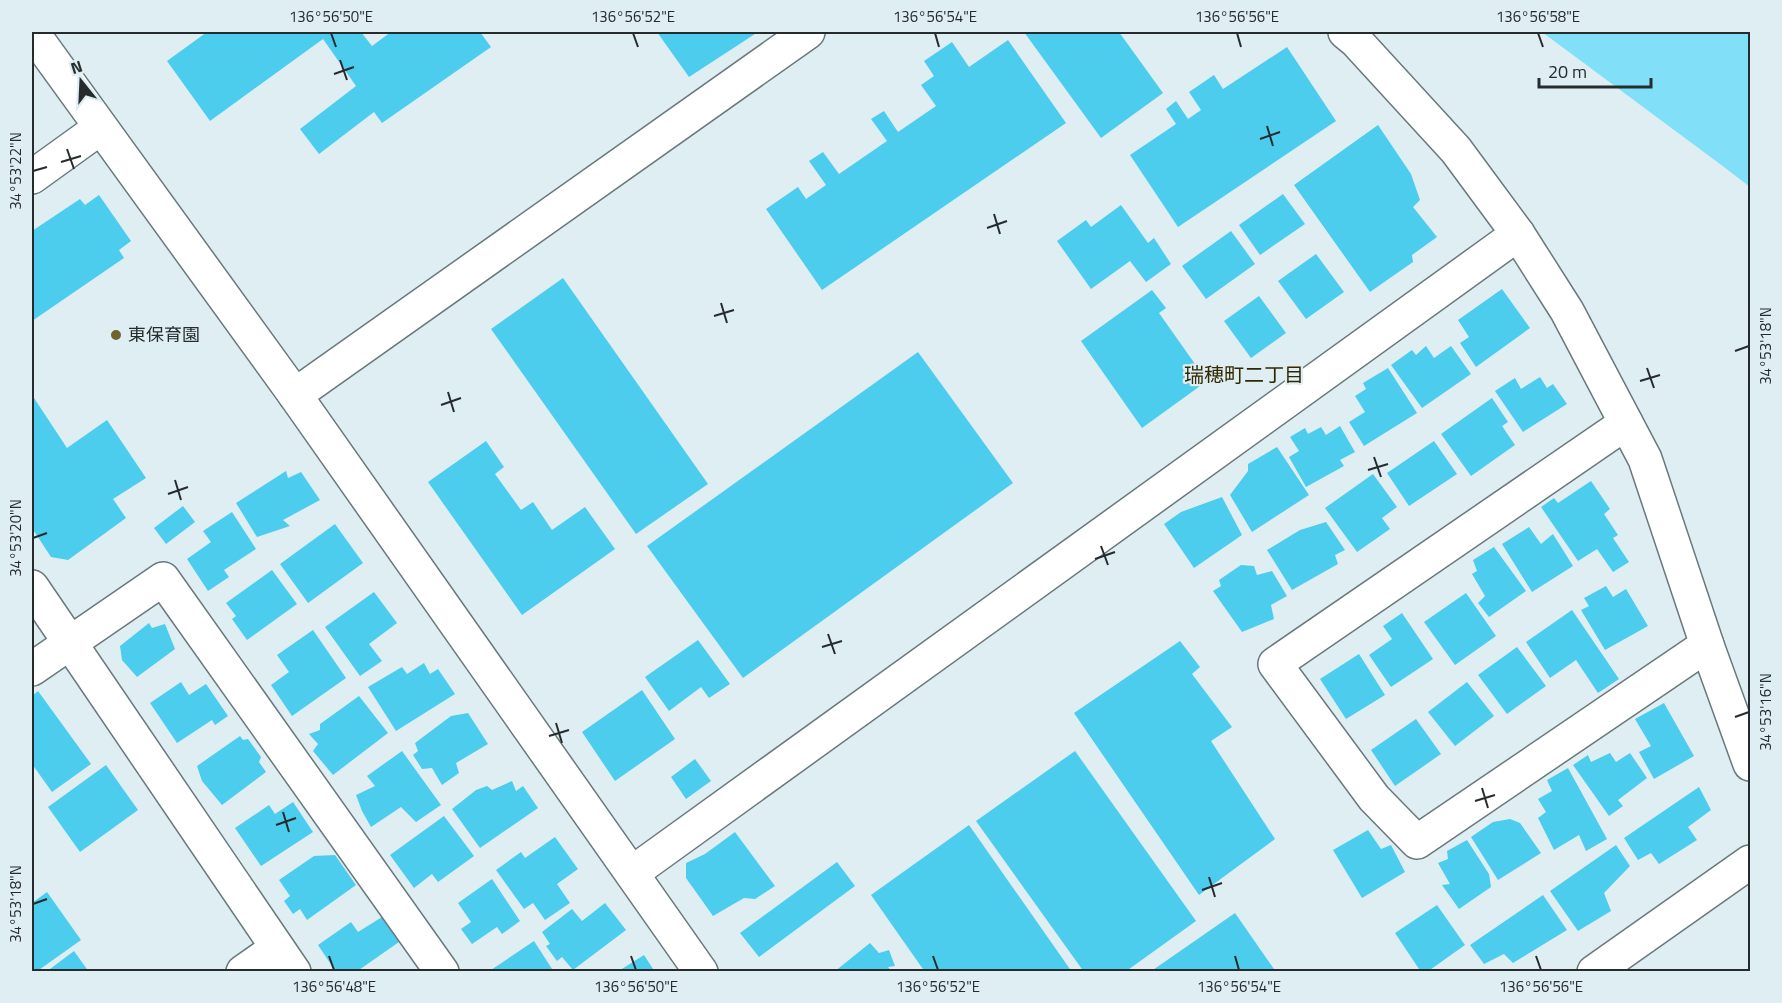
<svg xmlns="http://www.w3.org/2000/svg" width="1782" height="1003" font-family="'Titillium Web','Noto Sans JP',sans-serif">
<style>
.water{fill:#82dff8}
.building{fill:#4ccded}
.lines{fill:none;stroke-linecap:round;stroke-linejoin:round}
.street-casing{stroke:#69787c;stroke-width:36}
.secondary-casing{stroke:#69787c;stroke-width:36}
.street{stroke:#fff;stroke-width:33}
.secondary{stroke:#fff;stroke-width:33}
.ticks{fill:none;stroke:#262c2e;stroke-width:2}
.poi-dot{fill:#6f6330;stroke:#deeef3;stroke-width:2}
.labels{text-anchor:middle;stroke-width:4.5;stroke-linejoin:round;paint-order:stroke}
.poi-label{font-size:18px;fill:#262c2e;stroke:#deeef3;text-anchor:start}
.neighbourhood-label{font-size:20px;fill:#332900;stroke:#deeef3}
.neatline{fill:none;stroke:#262c2e;stroke-width:2}
.ticks-label{font-size:15px;text-anchor:middle;fill:#262c2e}
</style>
<rect width="100%" height="100%" fill="#deeef3"/>
<polygon class="water" points="1542,32 1750,32 1750,187 1724,167"/>
<g class="building">
<polygon points="207,32 361,32 372,46 391,32 480,32 491,47 382,123 374,112 319,154 300,129 356,86 323,39 210,121 167,61"/>
<polygon points="657,32 758,32 689,77"/>
<polygon points="1024,32 1119,32 1163,93 1101,138"/>
<polygon points="1008,40 1066,123 822,290 766,209 798,187 806,199 826,185 809,161 823,152 839,174 887,141 871,119 884,111 898,132 936,106 921,85 934,76 924,61 952,42 969,67"/>
<polygon points="1287,47 1336,121 1178,227 1130,155 1176,124 1166,109 1176,101 1188,119 1201,110 1189,92 1214,75 1223,89"/>
<polygon points="1378,125 1411,174 1420,200 1413,207 1437,237 1412,255 1413,262 1370,292 1294,185"/>
<polygon points="1283,194 1305,224 1260,255 1239,225"/>
<polygon points="99,195 131,241 119,250 124,258 32,321 32,231 80,199 85,205"/>
<polygon points="1121,205 1148,243 1154,238 1171,264 1146,282 1130,261 1091,289 1057,241 1086,220 1091,227"/>
<polygon points="1231,231 1255,264 1206,299 1182,266"/>
<polygon points="1316,254 1344,292 1306,319 1278,281"/>
<polygon points="563,278 708,484 636,534 491,329"/>
<polygon points="1502,289 1530,328 1476,367 1460,343 1469,337 1458,320"/>
<polygon points="1152,290 1166,308 1159,313 1207,381 1142,428 1081,341"/>
<polygon points="1259,296 1286,333 1251,358 1224,321"/>
<polygon points="1426,346 1434,358 1451,346 1471,374 1422,408 1391,365 1412,350 1416,355"/>
<polygon points="918,352 1013,483 743,678 647,546"/>
<polygon points="1388,368 1417,413 1364,446 1349,422 1365,412 1355,396 1366,389 1363,383"/>
<polygon points="1540,377 1547,388 1553,384 1567,404 1523,432 1495,391 1515,378 1521,389"/>
<polygon points="32,395 67,448 107,420 146,478 113,499 126,518 68,560 51,557 32,528"/>
<polygon points="1492,398 1508,422 1502,426 1515,445 1471,476 1441,434"/>
<polygon points="1340,426 1355,452 1340,460 1344,466 1306,487 1289,457 1299,451 1290,437 1305,428 1308,434 1321,427 1326,435"/>
<polygon points="486,441 504,467 495,474 521,510 533,502 552,530 585,507 615,549 522,615 428,482"/>
<polygon points="1434,441 1457,474 1409,506 1387,473"/>
<polygon points="1277,447 1309,495 1252,532 1230,495 1248,471 1248,464"/>
<polygon points="286,471 288,478 301,472 320,500 283,520 290,526 257,537 236,503"/>
<polygon points="1373,474 1397,507 1382,518 1390,529 1357,552 1325,508"/>
<polygon points="1591,481 1610,509 1604,514 1618,535 1613,538 1629,562 1613,572 1597,549 1578,561 1541,507 1554,498 1558,503"/>
<polygon points="1222,497 1242,535 1194,568 1164,524 1181,512"/>
<polygon points="183,506 195,522 166,544 154,528"/>
<polygon points="232,512 256,549 224,570 229,577 208,591 187,559 211,542 203,531"/>
<polygon points="1326,522 1345,550 1335,555 1338,564 1292,590 1267,550 1300,530"/>
<polygon points="335,524 363,563 308,603 280,564"/>
<polygon points="1529,527 1541,544 1553,534 1573,566 1532,592 1502,544"/>
<polygon points="1494,547 1526,591 1489,617 1478,603 1485,596 1472,574 1477,571 1473,560"/>
<polygon points="1241,565 1254,566 1257,575 1272,571 1287,596 1271,605 1274,619 1242,632 1213,591 1221,586 1219,580"/>
<polygon points="272,570 297,604 247,640 232,619 236,616 226,603"/>
<polygon points="1606,586 1613,597 1626,589 1648,626 1605,650 1581,610 1589,606 1584,598"/>
<polygon points="374,592 397,623 369,644 382,661 360,676 325,627"/>
<polygon points="1466,593 1496,636 1455,665 1424,622"/>
<polygon points="1572,610 1619,679 1598,693 1576,660 1550,678 1526,642"/>
<polygon points="1402,613 1433,659 1391,687 1369,655 1392,639 1383,626"/>
<polygon points="149,623 152,628 165,624 175,649 137,677 122,660 120,646"/>
<polygon points="313,630 346,678 292,716 271,685 289,672 277,655"/>
<polygon points="698,640 730,684 709,698 701,687 669,711 645,677"/>
<polygon points="1180,641 1200,667 1192,674 1232,727 1211,741 1275,839 1199,895 1074,713"/>
<polygon points="1517,647 1546,686 1507,714 1478,675"/>
<polygon points="1359,654 1385,695 1346,719 1320,679"/>
<polygon points="424,663 430,674 438,669 455,694 396,731 368,687 402,667 407,674"/>
<polygon points="181,682 189,695 206,684 228,716 215,725 212,720 177,743 150,703"/>
<polygon points="1467,682 1494,716 1455,746 1428,712"/>
<polygon points="642,690 675,739 615,781 582,732"/>
<polygon points="38,691 91,764 52,792 32,764 32,696"/>
<polygon points="359,696 388,733 333,775 313,751 318,744 309,734 320,730 320,724"/>
<polygon points="1664,703 1694,756 1654,779 1639,752 1651,746 1635,719"/>
<polygon points="468,713 488,744 456,763 459,773 442,785 432,768 422,769 413,755 418,751 415,743 451,716"/>
<polygon points="1416,719 1441,754 1395,786 1371,750"/>
<polygon points="240,736 243,740 248,739 261,757 259,762 266,772 222,805 202,781 197,766"/>
<polygon points="402,751 441,805 416,822 401,807 371,827 362,811 356,795 375,786 367,776"/>
<polygon points="1075,751 1196,921 1125,972 1084,972 976,821"/>
<polygon points="1610,753 1616,762 1630,753 1647,778 1618,800 1623,806 1609,816 1573,765 1588,755 1591,762"/>
<polygon points="695,759 711,781 686,799 671,777"/>
<polygon points="106,765 138,810 80,852 48,807"/>
<polygon points="1568,768 1607,839 1586,851 1579,835 1554,850 1538,818 1546,812 1538,799 1552,791 1547,780"/>
<polygon points="512,781 516,791 523,786 538,808 480,848 452,809 476,790 487,786 492,790"/>
<polygon points="1699,787 1711,810 1688,827 1697,840 1659,864 1651,853 1638,860 1624,838"/>
<polygon points="293,802 313,832 261,866 235,828 269,805 275,814"/>
<polygon points="444,816 474,856 438,882 432,874 414,888 390,855"/>
<polygon points="1510,819 1520,823 1541,853 1498,880 1471,837 1493,822"/>
<polygon points="969,825 1072,972 925,972 871,895"/>
<polygon points="1368,830 1381,849 1391,845 1405,872 1362,898 1333,850"/>
<polygon points="735,832 775,886 755,899 744,898 713,916 686,878 686,863 705,854"/>
<polygon points="555,837 578,869 557,884 570,903 545,920 533,903 524,909 496,870 521,852 525,858"/>
<polygon points="1467,840 1489,874 1491,887 1459,909 1442,885 1450,884 1438,863 1448,859 1447,851"/>
<polygon points="1616,845 1630,866 1604,893 1611,911 1578,931 1550,891"/>
<polygon points="335,855 356,885 307,920 300,909 293,914 284,901 290,896 279,880 314,856"/>
<polygon points="837,862 855,886 759,957 740,933"/>
<polygon points="492,879 520,921 502,934 497,927 472,944 461,929 471,922 458,903"/>
<polygon points="47,892 81,940 36,972 32,972 32,903"/>
<polygon points="1543,895 1567,930 1513,963 1504,954 1484,964 1470,945"/>
<polygon points="605,903 626,930 573,970 562,957 557,961 546,946 550,944 542,932 572,909 582,921"/>
<polygon points="1437,905 1465,945 1427,972 1421,972 1395,933"/>
<polygon points="1235,913 1276,972 1150,972"/>
<polygon points="382,917 399,942 356,972 336,972 318,945 351,922 358,932"/>
<polygon points="534,941 554,972 488,972"/>
<polygon points="870,943 879,953 889,950 895,966 888,967 892,972 834,972"/>
<polygon points="74,951 89,972 46,972"/>
<polygon points="644,955 655,972 617,972"/>
</g>
<g class="lines">
<g class="street-casing">
<g id="street">
<polyline points="295,395 808,32"/>
<polyline points="1626,423 1275,664 1374,798 1417,842 1707,645"/>
<polyline points="32,669 163,579 442,972"/>
<polyline points="632,873 1518,234"/>
</g>
</g>
<g class="secondary-casing">
<g id="secondary">
<polyline points="32,32 295,395 701,972"/>
<polyline points="1345,32 1356,41 1456,150 1518,234 1567,311 1645,459 1707,645 1750,764"/>
<polyline points="32,177 100,128"/>
<polyline points="32,587 294,972"/>
<polyline points="243,972 277,948"/>
<polyline points="1594,972 1750,862"/>
</g>
</g>
<use href="#street" class="street"/>
<use href="#secondary" class="secondary"/>
</g>
<path class="ticks" d="M331,33L336,47M633,33L638,47M935,33L939,47M1237,33L1241,47M1538,33L1543,47M340,60L347,80M334,74L354,67M1267,126L1273,146M1260,139L1280,132M67,149L74,169M61,162L81,156M33,171L47,167M994,214L1000,234M987,228L1007,221M721,303L727,323M714,316L734,310M1735,351L1749,346M1647,368L1654,388M1640,381L1660,375M448,392L454,412M441,405L461,398M1374,457L1381,477M1368,470L1388,464M175,480L181,500M168,494L188,487M33,538L47,533M1101,546L1108,565M1095,559L1115,552M828,634L835,654M822,647L842,641M1735,717L1749,712M556,723L562,743M549,736L569,730M1482,788L1488,808M1475,801L1495,795M283,812L289,832M276,825L296,818M1209,877L1215,897M1202,890L1222,883M33,904L47,899M329,956L334,970M631,956L636,970M933,956L938,970M1235,956L1239,970M1536,956L1541,970"/>
<circle class="poi-dot" cx="116" cy="335" r="6"/>
<g class="labels">
<g class="poi-label">
<text x="128" y="341">東保育園</text>
</g>
<g class="neighbourhood-label">
<text x="1244" y="382">瑞穂町二丁目</text>
</g>
</g>
<rect width="1782" height="1003" fill="none" stroke="#deeef3" stroke-width="66"/>
<g transform="translate(81 81) rotate(342)" stroke="#deeef3" stroke-width="4.5" paint-order="stroke">
<path d="M0-4.5L10 22L0 15L-10 22Z" fill="#262c2e"/>
<text y="-9" font-size="16" font-weight="bold" text-anchor="middle" fill="#262c2e">N</text>
</g>
<path d="M1539 78v9h112v-9" fill="none" stroke="#262c2e" stroke-width="3"/>
<text x="1548" y="78" font-size="18" fill="#262c2e" stroke="#deeef3" stroke-width="4.5" paint-order="stroke">20 m</text>
<rect x="33" y="33" width="1716" height="937" class="neatline"/>
<g class="ticks-label">
<text x="331" y="22">136°56'50"E</text>
<text x="633" y="22">136°56'52"E</text>
<text x="935" y="22">136°56'54"E</text>
<text x="1237" y="22">136°56'56"E</text>
<text x="1538" y="22">136°56'58"E</text>
<text transform="translate(16 171) rotate(-90)" y="5">34°53'22"N</text>
<text transform="translate(1766 346) rotate(-90)" y="5">34°53'18"N</text>
<text transform="translate(16 538) rotate(-90)" y="5">34°53'20"N</text>
<text transform="translate(1766 712) rotate(-90)" y="5">34°53'16"N</text>
<text transform="translate(16 904) rotate(-90)" y="5">34°53'18"N</text>
<text x="334" y="992">136°56'48"E</text>
<text x="636" y="992">136°56'50"E</text>
<text x="938" y="992">136°56'52"E</text>
<text x="1239" y="992">136°56'54"E</text>
<text x="1541" y="992">136°56'56"E</text>
</g>
</svg>
